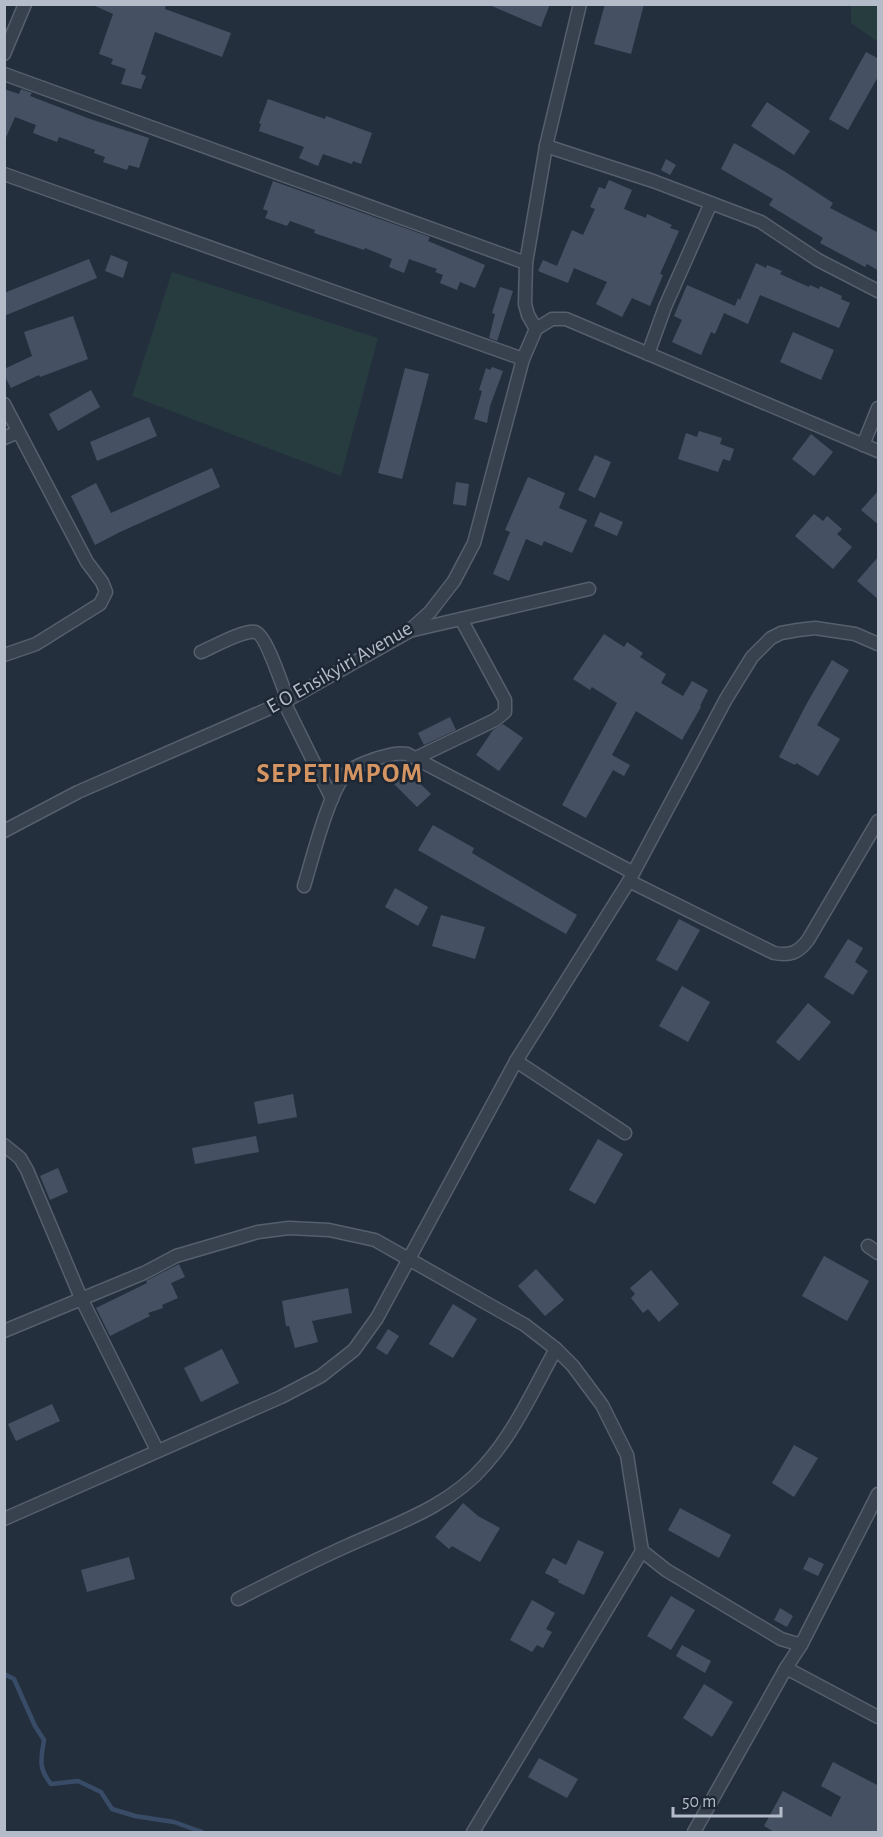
<svg xmlns="http://www.w3.org/2000/svg" width="883" height="1837" font-family="'Alegreya Sans',sans-serif">
<style>
.green{fill:#263c3f}
.lines{fill:none;stroke-linecap:round;stroke-linejoin:round}
.stream{stroke:#394c67;stroke-width:4.5}
.building{fill:#455162}
.street-casing{stroke:#565f6c;stroke-width:15}
.street{stroke:#38414e;stroke-width:12}
.labels{text-anchor:middle;stroke-width:5;stroke-linejoin:round;paint-order:stroke}
.street-label{font-size:21px;fill:#b4bcc9;stroke:#1d2633}
.district-label{font-size:27px;font-weight:bold;letter-spacing:1.5px;fill:#d59563;stroke:#1d2633}
</style>
<rect width="100%" height="100%" fill="#242f3e"/>
<g class="green">
<polygon points="851,5 878,5 878,42 851,23"/>
<polygon points="172,272 378,338 341,476 132,396"/>
</g>
<g class="lines">
<path class="stream" d="M4,1674L14,1679L35,1726L44,1740C41,1759 38,1768 51,1784L78,1781L101,1792L112,1809L135,1816L174,1822L202,1832"/>
</g>
<g class="building">
<polygon points="91,4 166,4 165,9 231,33 222,57 155,32 141,74 146,76 141,89 121,84 126,69 111,64 113,59 99,54 113,14"/>
<polygon points="487,4 550,4 541,27"/>
<polygon points="605,4 644,4 631,54 594,44"/>
<polygon points="866,52 879,59 879,75 848,130 829,119"/>
<polygon points="4,89 19,94 21,89 32,93 30,96 90,119 149,138 139,168 129,165 127,170 103,162 105,157 94,153 95,150 59,137 57,142 33,133 36,125 15,117 4,142"/>
<polygon points="268,99 325,119 326,116 372,133 361,164 353,161 352,164 323,154 318,166 299,158 304,147 259,131 261,124 259,123"/>
<polygon points="767,102 810,131 794,155 751,126"/>
<polygon points="734,143 784,171 833,203 830,208 879,233 879,271 867,264 865,267 820,243 823,238 769,205 773,199 721,169"/>
<polygon points="666,159 676,165 670,175 661,170"/>
<polygon points="609,180 632,190 624,209 646,218 647,214 672,225 670,228 679,231 660,274 663,275 650,306 632,298 622,317 596,304 607,282 574,268 568,283 538,271 543,260 557,266 572,230 583,235 595,209 590,207 599,187 605,189"/>
<polygon points="273,181 430,237 428,241 485,265 475,288 460,282 457,290 440,283 443,275 435,272 437,269 409,259 404,273 389,267 392,259 365,248 364,250 314,233 315,230 290,221 287,226 265,218 268,211 263,209"/>
<polygon points="111,255 128,262 123,278 105,271"/>
<polygon points="89,259 97,278 4,316 4,293"/>
<polygon points="756,263 766,268 767,265 782,271 780,274 809,287 810,285 819,289 820,286 842,296 841,299 850,303 839,328 760,295 748,324 724,313 715,334 711,332 701,355 672,342 682,320 674,316 687,285 735,306 738,298 740,300"/>
<polygon points="500,287 513,291 497,341 489,338 495,314 492,313"/>
<polygon points="73,316 88,359 40,377 39,375 11,388 4,375 4,369 32,356 24,332"/>
<polygon points="793,332 834,350 821,380 780,362"/>
<polygon points="492,367 503,371 490,406 487,423 474,419 482,391 479,390 486,368 490,370"/>
<polygon points="405,368 429,374 402,479 378,473"/>
<polygon points="91,390 100,407 58,431 49,414"/>
<polygon points="149,417 157,436 97,461 90,442"/>
<polygon points="699,431 722,438 720,444 734,449 730,461 723,459 718,472 678,459 686,433 697,437"/>
<polygon points="811,434 833,452 814,476 792,459"/>
<polygon points="595,455 611,462 595,498 578,490"/>
<polygon points="212,468 220,487 120,532 95,545 71,496 96,483 111,513"/>
<polygon points="528,477 565,493 559,508 587,520 572,553 544,541 542,546 526,539 509,581 493,574 510,532 505,530"/>
<polygon points="456,482 469,484 466,506 453,504"/>
<polygon points="879,490 879,525 861,510"/>
<polygon points="600,512 623,522 617,536 594,526"/>
<polygon points="814,514 823,521 827,516 842,529 837,534 852,547 833,569 795,536"/>
<polygon points="879,556 879,600 857,581"/>
<polygon points="604,634 624,647 627,642 643,653 640,657 666,674 661,683 683,696 692,681 708,690 700,706 701,707 682,740 636,711 612,755 630,765 624,776 613,770 586,818 562,805 617,703 592,687 590,690 573,679"/>
<polygon points="832,660 849,670 817,725 840,739 818,776 796,763 795,765 779,757 807,703"/>
<polygon points="450,717 456,730 424,745 418,733"/>
<polygon points="503,724 523,738 499,771 476,755 493,730"/>
<polygon points="407,771 431,794 417,807 394,784"/>
<polygon points="433,825 474,848 472,853 577,915 566,934 418,850"/>
<polygon points="395,888 428,907 418,926 385,907"/>
<polygon points="441,915 485,927 475,959 432,946"/>
<polygon points="679,919 700,930 677,971 656,960"/>
<polygon points="848,939 863,948 855,962 868,971 853,995 824,977"/>
<polygon points="682,986 710,1002 688,1042 659,1026"/>
<polygon points="808,1003 831,1022 799,1061 776,1042"/>
<polygon points="293,1094 297,1117 258,1124 254,1102"/>
<polygon points="256,1136 259,1152 195,1164 192,1148"/>
<polygon points="598,1139 623,1154 595,1204 569,1190"/>
<polygon points="58,1168 68,1192 50,1200 40,1176"/>
<polygon points="824,1256 869,1281 847,1321 802,1296"/>
<polygon points="179,1264 185,1277 171,1283 178,1298 162,1305 163,1308 148,1313 150,1316 110,1336 96,1308 147,1283 146,1281"/>
<polygon points="536,1269 564,1300 545,1316 518,1286"/>
<polygon points="651,1270 679,1304 659,1322 648,1309 643,1313 631,1298 635,1294 630,1288"/>
<polygon points="348,1288 352,1313 312,1321 318,1342 295,1348 289,1326 286,1326 282,1301"/>
<polygon points="453,1304 477,1319 453,1358 429,1344"/>
<polygon points="388,1329 399,1336 387,1355 376,1348"/>
<polygon points="222,1349 239,1383 201,1402 184,1368"/>
<polygon points="52,1404 60,1421 16,1441 8,1424"/>
<polygon points="794,1445 818,1458 794,1497 772,1483"/>
<polygon points="463,1503 478,1516 500,1528 480,1562 452,1546 449,1549 435,1537"/>
<polygon points="680,1508 731,1535 719,1558 668,1530"/>
<polygon points="578,1540 604,1552 584,1595 558,1582 559,1580 545,1573 553,1558 566,1565"/>
<polygon points="129,1557 135,1579 87,1592 81,1570"/>
<polygon points="809,1557 824,1564 818,1576 803,1569"/>
<polygon points="671,1596 695,1610 671,1650 647,1636"/>
<polygon points="532,1600 555,1613 546,1629 552,1632 543,1648 537,1645 532,1652 510,1640"/>
<polygon points="780,1608 793,1616 787,1627 774,1620"/>
<polygon points="682,1645 711,1661 705,1673 676,1656"/>
<polygon points="704,1684 733,1702 712,1737 683,1718"/>
<polygon points="539,1758 578,1779 567,1798 528,1777"/>
<polygon points="833,1762 879,1786 879,1833 776,1833 764,1826 783,1791 831,1817 841,1797 821,1786"/>
</g>
<g class="lines">
<g class="street-casing">
<g id="street">
<polyline points="4,54 25,4"/>
<polyline points="4,74 526,263"/>
<polyline points="546,146 653,181 761,222 818,260 878,291"/>
<polyline points="4,174 523,359"/>
<polyline points="536,329 528,315 525,304 526,263 546,146 580,4"/>
<polyline points="648,354 665,307 711,203"/>
<polyline points="4,404 87,562 102,582 106,592 100,604 36,644 4,655"/>
<polyline points="4,438 18,432"/>
<polyline points="863,445 878,408"/>
<polyline points="409,631 589,589"/>
<path d="M201,652C213,647 243,630 255,632C266,634 283,688 288,700"/>
<polyline points="284,702 332,799"/>
<polyline points="416,758 495,720 505,712 505,700 461,619"/>
<polyline points="4,831 78,792 284,702 408,632 430,612 454,581 474,543 523,359 536,329 552,319 566,319 878,451"/>
<path d="M629,881L774,953C790,956 798,953 808,940L878,821"/>
<path d="M304,886C312,860 329,791 346,774C354,766 365,763 375,759C386,756 395,752 407,754L632,872"/>
<polyline points="516,1061 625,1133"/>
<polyline points="4,1145 20,1158 27,1170 81,1298 157,1450"/>
<polyline points="868,1246 878,1253"/>
<polyline points="4,1331 144,1273 176,1256 258,1232 289,1228 329,1230 375,1240 525,1325 556,1349 573,1366 602,1405 627,1455 642,1551 666,1570 781,1639 801,1645"/>
<polyline points="4,1519 281,1397 321,1376 354,1350 377,1318 516,1061 629,881 726,699 752,657 771,638 781,633 798,630 815,628 855,634 878,644"/>
<path d="M238,1599C275,1580 311,1562 349,1545C396,1524 450,1506 485,1465C515,1432 534,1388 556,1349"/>
<polyline points="786,1668 878,1717"/>
<polyline points="473,1832 642,1551"/>
<polyline points="694,1832 786,1668 801,1645 878,1494"/>
</g>
</g>
<use href="#street" class="street"/>
</g>
<g class="labels">
<g class="street-label">
<text transform="translate(339 667) rotate(-30)" y="7">E O Ensikyiri Avenue</text>
</g>
<g class="district-label">
<text x="340" y="782">SEPETIMPOM</text>
</g>
</g>
<rect width="883" height="1837" fill="none" stroke="#b4bcc9" stroke-width="12"/>
<path d="M673 1807v9h108v-9" fill="none" stroke="#b4bcc9" stroke-width="3"/>
<text x="682" y="1807" font-size="18" fill="#b4bcc9" stroke="#1d2633" stroke-width="4.5" paint-order="stroke">50 m</text>
</svg>
